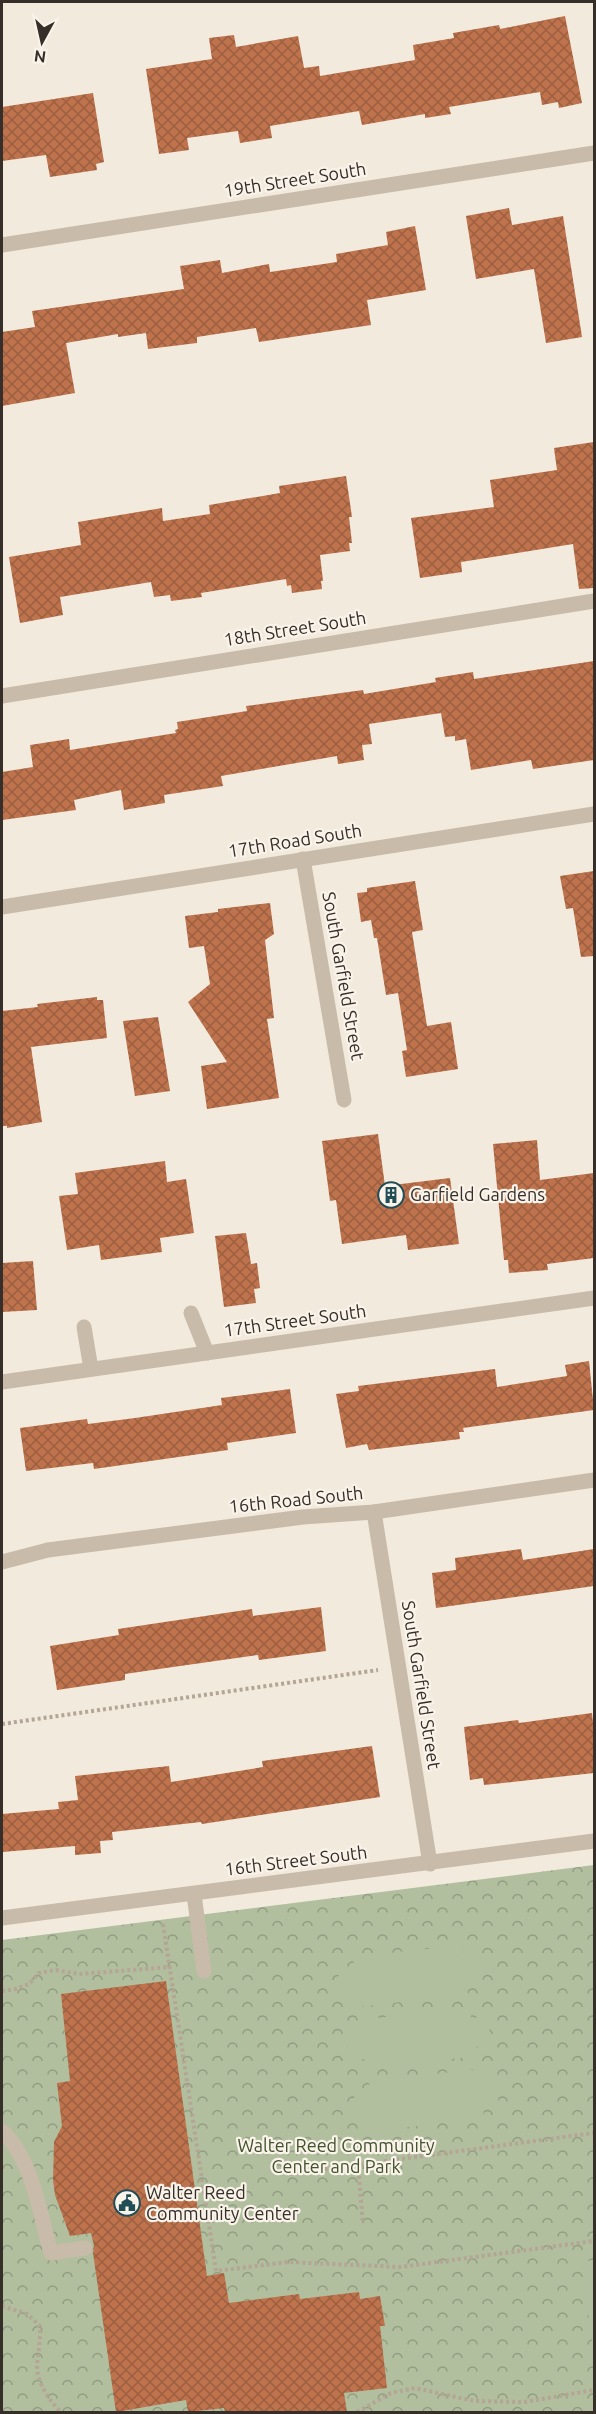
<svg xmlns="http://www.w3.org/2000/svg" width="596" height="2414" font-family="Ubuntu,sans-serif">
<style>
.park{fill:url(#park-crowns)}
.pitch{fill:#b1bf9e}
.building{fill:url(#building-cross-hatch)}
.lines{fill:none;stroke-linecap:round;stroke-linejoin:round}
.path{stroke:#b4a594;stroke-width:4;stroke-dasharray:3 3;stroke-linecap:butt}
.service{stroke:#c9bbaa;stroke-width:15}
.minor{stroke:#c9bbaa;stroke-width:15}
.labels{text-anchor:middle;stroke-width:4.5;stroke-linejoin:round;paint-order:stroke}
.street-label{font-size:18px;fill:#362e29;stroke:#f9f3ea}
.poi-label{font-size:18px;fill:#362e29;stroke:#f9f3ea;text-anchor:start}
.park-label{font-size:18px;fill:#42532e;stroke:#f9f3ea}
</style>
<defs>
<pattern id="park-crowns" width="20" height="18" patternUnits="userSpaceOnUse" patternTransform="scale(1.5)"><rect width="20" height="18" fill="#b1bf9e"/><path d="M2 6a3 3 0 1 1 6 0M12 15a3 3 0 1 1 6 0" fill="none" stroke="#919c81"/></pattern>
<pattern id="building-cross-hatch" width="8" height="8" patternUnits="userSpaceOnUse" patternTransform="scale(1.5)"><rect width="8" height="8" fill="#bf734d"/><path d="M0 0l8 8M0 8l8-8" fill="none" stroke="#9c5f40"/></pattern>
</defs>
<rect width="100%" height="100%" fill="#f1eadd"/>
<polygon class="park" points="594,1865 594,2412 2,2412 2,1940"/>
<g class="pitch">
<polygon points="462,1945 463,1956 480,1954 483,1982 467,1984 468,1994 359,2007 358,1997 341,1999 338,1971 354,1969 353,1957"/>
<polygon points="470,2007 471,2018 488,2017 491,2045 475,2047 476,2056 367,2069 366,2059 349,2061 346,2034 362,2032 361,2020"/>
<polygon points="478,2069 479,2080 496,2078 499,2106 483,2108 484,2118 375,2131 374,2121 357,2123 354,2095 370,2093 369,2082"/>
<polygon points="594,2260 594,2341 592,2341 581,2262"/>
</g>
<g class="building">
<polygon points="565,16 582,103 559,108 558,102 542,105 540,92 449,107 451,114 425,118 425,114 362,125 359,111 270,126 272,138 240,143 238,131 187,138 189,150 159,154 146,69 212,59 209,38 234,35 236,47 298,36 304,68 319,66 320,76 415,60 413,45 454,38 453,33 499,25 500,29"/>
<polygon points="93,93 104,162 96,164 97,170 50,177 46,155 2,161 2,107"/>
<polygon points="509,208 512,225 563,216 582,337 546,343 534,269 476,279 466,216"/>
<polygon points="415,226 426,290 367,300 371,325 259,342 256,328 197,337 197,343 148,349 146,333 118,337 118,334 66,343 75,393 2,406 2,332 35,327 32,311 184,289 180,266 220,260 222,273 269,264 270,272 337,262 336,254 388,245 386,232"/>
<polygon points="594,442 594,588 579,589 573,544 461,562 462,572 420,578 411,518 494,507 490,480 557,470 554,448"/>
<polygon points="346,476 352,517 349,517 352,543 349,543 350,551 320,555 323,581 321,581 322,589 292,593 291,585 287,586 286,579 201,593 202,597 171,601 170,595 154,597 151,582 60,597 63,615 20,623 9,557 81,545 78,522 162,508 163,521 210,514 209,505 280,493 279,486"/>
<polygon points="594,661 594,760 533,769 531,760 471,770 466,739 455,741 455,736 445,737 441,713 369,724 372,744 362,745 364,760 338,764 337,756 221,776 223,786 164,795 165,803 124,810 121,790 74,800 76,810 2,820 2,772 33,767 30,745 69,739 70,750 176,733 175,730 178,729 177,722 247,711 246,706 363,690 364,694 436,682 435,678 473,672 474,679"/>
<polygon points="594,871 594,956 581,957 573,908 566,909 560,876"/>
<polygon points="415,881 423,930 412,932 427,1026 451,1022 458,1069 406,1077 402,1051 407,1050 398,993 386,995 377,938 374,938 371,920 361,922 357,893 367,892 367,888"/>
<polygon points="270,903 274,934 265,940 274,1018 267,1019 279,1098 207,1109 201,1066 227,1062 188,1002 210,984 204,946 189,948 185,916 218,912 218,909"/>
<polygon points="97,997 97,1000 103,1000 107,1038 31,1047 42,1122 7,1128 7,1126 2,1126 2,1011 38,1007 37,1004"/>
<polygon points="158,1017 170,1091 135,1096 123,1021"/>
<polygon points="378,1134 385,1186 450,1178 459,1244 408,1250 406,1235 342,1244 336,1200 330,1201 322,1141"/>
<polygon points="537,1140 540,1180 594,1173 594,1258 547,1264 548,1270 509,1273 508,1260 504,1260 493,1144"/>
<polygon points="165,1161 167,1182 186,1179 194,1233 160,1238 162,1252 101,1260 99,1245 67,1250 59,1196 78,1194 75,1173"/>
<polygon points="246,1233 251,1264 257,1263 260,1288 254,1289 256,1303 224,1307 215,1236"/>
<polygon points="33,1261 37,1310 2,1312 2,1263"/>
<polygon points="589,1361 594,1410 463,1428 464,1432 459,1432 460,1439 369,1450 367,1444 346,1448 336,1394 359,1391 358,1386 495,1369 497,1387 567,1376 565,1365"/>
<polygon points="290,1389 296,1433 227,1443 228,1450 94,1469 93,1463 26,1471 20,1428 87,1419 88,1424 135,1418 222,1405 221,1398"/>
<polygon points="521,1549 523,1560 594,1549 594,1586 436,1608 432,1573 456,1570 455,1558"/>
<polygon points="321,1607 326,1651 259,1660 258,1655 166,1668 125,1674 125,1680 57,1690 50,1646 119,1635 118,1629 205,1616 252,1609 253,1616"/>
<polygon points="592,1713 594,1733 594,1773 484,1785 483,1778 470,1780 464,1727 518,1720 519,1723"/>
<polygon points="372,1746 380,1797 202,1824 201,1822 112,1832 113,1840 100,1841 101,1853 75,1855 75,1846 2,1852 2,1814 59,1809 58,1802 78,1800 75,1776 169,1766 171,1782 263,1767 262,1761"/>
<polygon points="166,1981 207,2276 224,2273 229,2303 299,2294 300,2299 359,2292 360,2299 380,2296 385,2326 380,2326 387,2388 344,2393 347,2412 225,2412 224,2408 188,2412 186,2400 116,2412 93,2253 94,2246 91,2233 70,2236 55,2195 53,2180 54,2142 62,2126 57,2083 70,2081 61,1994"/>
</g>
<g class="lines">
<g class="path">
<polyline points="2,1724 378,1670"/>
<polyline points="163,1924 216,2271 288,2262 400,2267 594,2241"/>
<polyline points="2,1991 16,1989 29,1984 39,1973 56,1970 79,1974 171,1967"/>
<polyline points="358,2164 363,2224"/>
<polyline points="289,2174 594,2133"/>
<path d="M2,2306L27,2314L40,2326C41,2340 38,2352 37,2365C36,2381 50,2402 61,2412"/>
<polyline points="357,2412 391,2393 415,2388 474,2401 524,2402 594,2390"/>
</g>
<g class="service">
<polyline points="191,1313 207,1353"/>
<polyline points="84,1327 91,1369"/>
<polyline points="194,1894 204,1971"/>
<path d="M2,2131C32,2158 40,2214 51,2253L85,2248"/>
</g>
<g class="minor">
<polyline points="2,245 594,153"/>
<polyline points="2,696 594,601"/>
<polyline points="303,859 344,1100"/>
<polyline points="2,907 594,814"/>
<polyline points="2,1382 594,1298"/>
<polyline points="374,1512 430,1864"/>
<polyline points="2,1562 48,1550 303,1517 374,1512 594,1480"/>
<polyline points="2,1918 594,1841"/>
</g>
</g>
<defs>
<g id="building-ring" transform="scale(1.35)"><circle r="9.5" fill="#f9f3ea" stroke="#214d56" stroke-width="1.5"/><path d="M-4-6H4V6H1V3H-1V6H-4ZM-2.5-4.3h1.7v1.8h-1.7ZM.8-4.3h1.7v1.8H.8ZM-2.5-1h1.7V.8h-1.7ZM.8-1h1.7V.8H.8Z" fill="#214d56"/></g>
<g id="civic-ring" transform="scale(1.35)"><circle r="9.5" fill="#f9f3ea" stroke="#214d56" stroke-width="1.5"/><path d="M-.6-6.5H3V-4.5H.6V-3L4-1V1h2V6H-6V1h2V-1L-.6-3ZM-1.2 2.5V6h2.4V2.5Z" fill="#214d56"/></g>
</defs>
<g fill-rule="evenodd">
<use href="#building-ring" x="391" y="1195"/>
<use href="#civic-ring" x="127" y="2203"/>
</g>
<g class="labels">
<g class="street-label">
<text transform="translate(295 180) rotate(-9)" y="6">19th Street South</text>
<text transform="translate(295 629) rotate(-9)" y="6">18th Street South</text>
<text transform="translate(295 841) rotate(-9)" y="6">17th Road South</text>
<text transform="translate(343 976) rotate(80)" y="6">South Garfield Street</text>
<text transform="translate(295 1321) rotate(-8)" y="6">17th Street South</text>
<text transform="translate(296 1500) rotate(-6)" y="6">16th Road South</text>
<text transform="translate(421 1685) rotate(81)" y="6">South Garfield Street</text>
<text transform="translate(296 1861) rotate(-7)" y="6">16th Street South</text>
</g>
<g class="poi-label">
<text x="410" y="1201">Garfield Gardens</text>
<text x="146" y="2199">Walter Reed<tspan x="146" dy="21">Community Center</tspan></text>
</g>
<g class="park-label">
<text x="336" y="2152">Walter Reed Community<tspan x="336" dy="21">Center and Park</tspan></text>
</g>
</g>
<rect width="596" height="2414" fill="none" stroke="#362e29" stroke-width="6"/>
<g transform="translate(42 42) rotate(188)" stroke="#f9f3ea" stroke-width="4.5" paint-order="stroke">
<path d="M0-4.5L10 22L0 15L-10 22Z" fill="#362e29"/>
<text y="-9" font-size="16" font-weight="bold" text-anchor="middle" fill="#362e29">N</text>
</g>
</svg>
